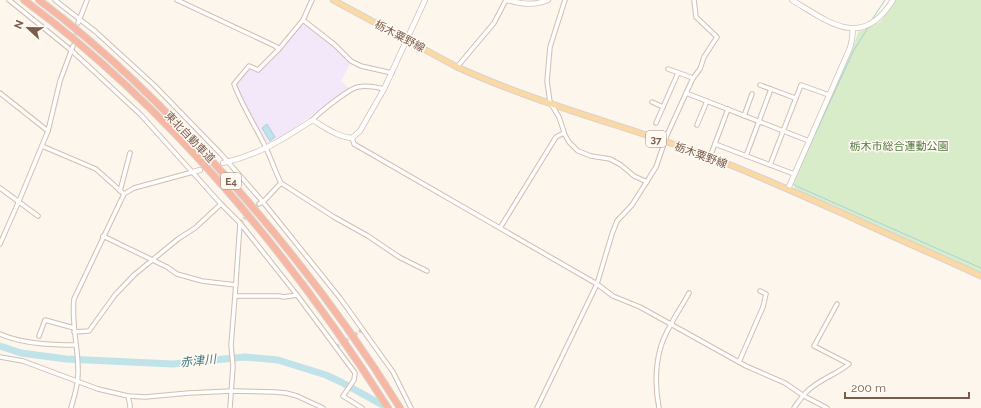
<svg xmlns="http://www.w3.org/2000/svg" width="981" height="408" font-family="Raleway,'Noto Sans JP',sans-serif">
<style>
.education{fill:#f3e8fa}
.green{fill:#d8ecc9}
.water{fill:#bfe3e8;stroke:#a5d3da}
.lines{fill:none;stroke-linecap:round;stroke-linejoin:round}
.stream{stroke:#a5d3da;stroke-width:1}
.river{stroke:#bfe3e8;stroke-width:7}
.street-tunnel{stroke:#dcd0c4;stroke-width:3.5;stroke-dasharray:3.5 2;stroke-linecap:butt}
.street-casing{stroke:#d1beb0;stroke-width:5.5}
.secondary-casing{stroke:#d6c0b0;stroke-width:6}
.primary-casing{stroke:#dad1cd;stroke-width:7}
.highway-casing{stroke:#dad1cd;stroke-width:8}
.street{stroke:#fff;stroke-width:3.5}
.secondary{stroke:#fff;stroke-width:4.5}
.primary{stroke:#fbd9a5;stroke-width:5}
.highway{stroke:#f7b7a3;stroke-width:6}
.labels{text-anchor:middle;stroke-width:3;stroke-linejoin:round;paint-order:stroke}
.shield{fill:#fffaf3;stroke:#a28b7f;stroke-width:1}
.shield-label{font-size:10px;font-weight:bold;fill:#7a5c4d}
.street-label{font-size:11px;fill:#7a5c4d;stroke:#fffaf3}
.park-label{font-size:11px;fill:#537a41;stroke:#fffaf3}
.water-label{font-size:12px;font-style:italic;fill:#437c86;stroke:#fffaf3}
</style>
<rect width="100%" height="100%" fill="#fdf6ec"/>
<polygon class="education" points="304,22 332,46 350,64 341,81 349,88 290,131 268,144 247,110 236,84 250,69 255,72 259,71"/>
<polygon class="green" points="896,0 981,0 981,273 795,189 793,181 853,48 858,32 880,22"/>
<polygon class="water" points="267,124 275,137 270,141 262,128"/>
<g class="lines">
<g class="stream">
<polyline points="873,18 885,0"/>
<polyline points="869,26 854,50 793,182 794,185 981,268"/>
</g>
<polyline class="river" points="0,346 21,353 66,359 173,364 245,357 278,360 326,375 341,382 388,408"/>
<g class="street-tunnel">
<polyline points="73,46 77,30"/>
<polyline points="240,223 259,204"/>
<polyline points="336,347 362,330"/>
</g>
<g class="street-casing">
<g id="street">
<polyline points="9,0 72,51 141,115 221,204 240,223 297,295 355,373 354,380 343,396 362,408"/>
<polyline points="55,0 96,32 154,85 221,154 263,202 340,298 393,372 411,408"/>
<polyline points="177,0 275,46 279,49"/>
<polyline points="565,0 550,47 547,81 550,102 559,117 565,135 569,142 578,151 591,156 610,159 621,165 634,176 647,182"/>
<polyline points="303,20 335,45 351,61 361,66 392,73"/>
<polyline points="78,23 87,0"/>
<polyline points="457,67 494,23 506,0"/>
<polyline points="693,78 700,69 704,57 717,37 696,17 694,0"/>
<polyline points="760,85 795,98"/>
<polyline points="0,93 48,131"/>
<polyline points="686,93 809,141"/>
<polyline points="652,102 663,107"/>
<polyline points="744,116 752,94"/>
<path d="M311,121C319,113 348,89 358,87C367,85 375,87 384,89"/>
<polyline points="656,123 678,73"/>
<polyline points="697,125 707,101"/>
<polyline points="352,138 354,144 597,284 613,296 640,307 746,366 785,383 804,396 827,408"/>
<polyline points="715,144 794,174"/>
<polyline points="42,146 96,169 124,194"/>
<polyline points="746,156 771,89"/>
<polyline points="710,157 728,109"/>
<polyline points="770,165 801,85 829,95"/>
<path d="M281,183C275,171 271,158 265,146C255,125 242,106 234,84L249,66L258,70L279,49L303,20L312,0"/>
<polyline points="0,188 38,216"/>
<polyline points="120,191 130,153"/>
<polyline points="259,204 263,202 281,183 334,217 368,236 399,257 427,271"/>
<polyline points="240,223 235,296 279,296 284,297 297,295"/>
<polyline points="500,228 556,137 564,133"/>
<polyline points="103,236 167,267 177,274 202,281 236,285"/>
<polyline points="0,244 19,201 48,131 60,81 73,46"/>
<polyline points="74,332 89,331 115,295 134,275 178,239 195,228 221,204"/>
<path d="M0,334C24,344 51,345 76,345"/>
<polyline points="39,336 45,320 74,328"/>
<polyline points="0,357 23,361 98,389 128,396 145,397 189,393 232,391 274,392 286,393 297,396 323,408"/>
<polyline points="739,362 763,307 766,294 760,291"/>
<polyline points="128,396 130,405 130,408"/>
<path d="M71,408C74,397 78,386 78,374C79,349 71,325 74,299L124,194L134,188L193,172"/>
<polyline points="230,408 233,366 231,345 235,296"/>
<polyline points="537,408 597,284 612,234 617,221 632,205 656,167 667,135 693,78 668,69"/>
<path d="M659,408C655,387 655,366 661,346C667,327 680,310 689,293"/>
<path d="M794,408C799,401 804,393 811,388C823,378 837,374 849,364L814,346L837,304"/>
</g>
</g>
<g class="secondary-casing">
<g id="secondary">
<path d="M507,0C521,4 534,6 548,0"/>
<path d="M792,0C830,23 862,50 893,0"/>
<path d="M223,163C258,155 282,140 311,121H314C326,128 338,137 352,138L360,131L384,89L425,0"/>
<polyline points="193,172 200,170"/>
<polyline points="788,189 850,48 852,39 853,29"/>
</g>
</g>
<g class="primary-casing">
<path id="primary" d="M333,0L457,67C538,104 626,126 710,157C760,176 808,198 857,220C898,239 940,257 981,276"/>
</g>
<g class="highway-casing">
<g id="highway">
<path d="M24,0C169,107 292,257 388,408"/>
<path d="M39,0C110,53 172,115 230,181C293,252 350,327 400,408"/>
</g>
</g>
<use href="#street" class="street"/>
<use href="#secondary" class="secondary"/>
<use href="#primary" class="primary"/>
<use href="#highway" class="highway"/>
</g>
<g class="labels">
<g class="shield">
<rect x="646" y="131" width="20" height="16" rx="3"/>
<rect x="221" y="173" width="20" height="16" rx="3"/>
</g>
<g class="shield-label">
<text x="656" y="143">37</text>
<text x="231" y="185">E4</text>
</g>
<g class="street-label">
<text transform="translate(400 36) rotate(28)" y="4">栃木粟野線</text>
<text transform="translate(190 137) rotate(46)" y="4">東北自動車道</text>
<text transform="translate(701 155) rotate(20)" y="4">栃木粟野線</text>
</g>
<g class="park-label">
<text x="899" y="150">栃木市総合運動公園</text>
</g>
<g class="water-label">
<text transform="translate(198 361) rotate(-6)" y="4">赤津川</text>
</g>
</g>
<g transform="translate(28 28) rotate(292)" stroke="#fffaf3" stroke-width="3" paint-order="stroke">
<path d="M0-3L7 15L0 10L-7 15Z" fill="#7a5c4d"/>
<text y="-6" font-size="11" font-weight="bold" text-anchor="middle" fill="#7a5c4d">N</text>
</g>
<path d="M845 392v6h124v-6" fill="none" stroke="#7a5c4d" stroke-width="2"/>
<text x="851" y="392" font-size="12" fill="#7a5c4d" stroke="#fffaf3" stroke-width="3" paint-order="stroke">200 m</text>
</svg>
